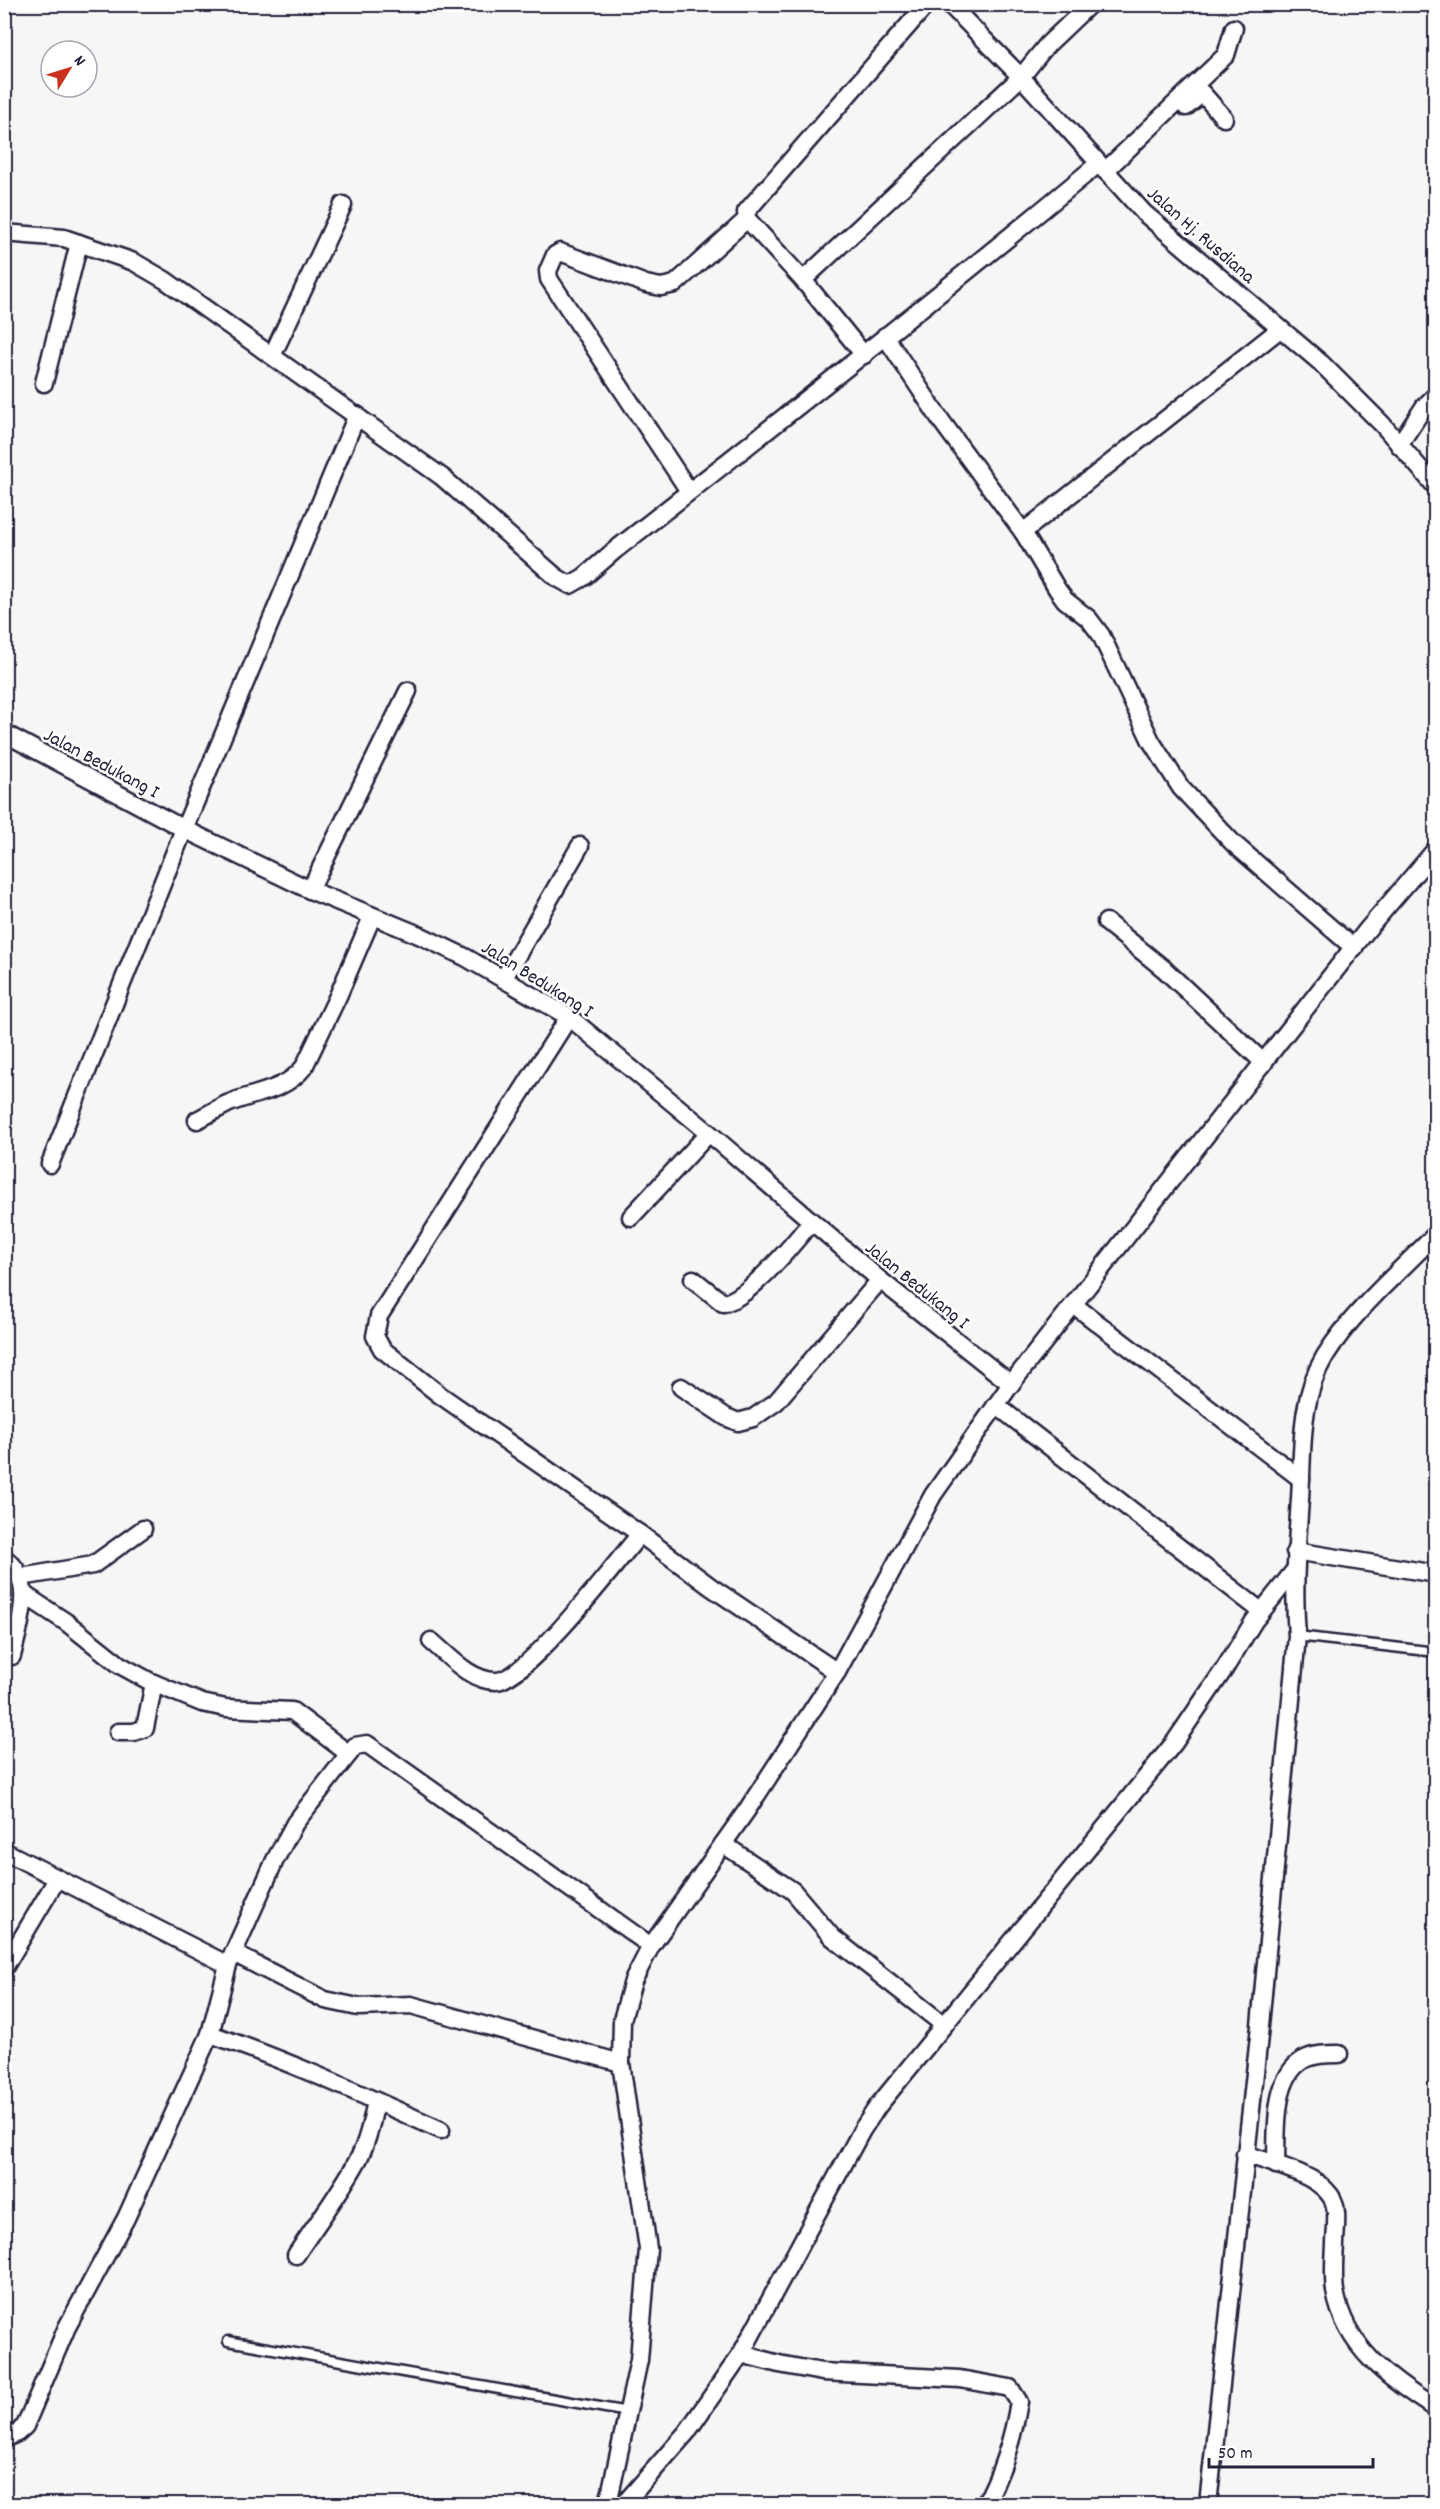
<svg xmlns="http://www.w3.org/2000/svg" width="1440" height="2509" font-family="Dekko,sans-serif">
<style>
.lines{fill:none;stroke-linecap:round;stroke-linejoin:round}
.lane-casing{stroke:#22223b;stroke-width:13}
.street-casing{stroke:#22223b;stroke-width:21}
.lane{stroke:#fff;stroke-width:8}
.street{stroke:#fff;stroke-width:16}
.labels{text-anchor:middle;stroke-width:5;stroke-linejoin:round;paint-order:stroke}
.street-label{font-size:20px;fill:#22223b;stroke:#fff}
</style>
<rect width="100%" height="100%" fill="#f6f6f7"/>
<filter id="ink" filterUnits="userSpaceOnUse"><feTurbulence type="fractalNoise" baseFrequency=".0167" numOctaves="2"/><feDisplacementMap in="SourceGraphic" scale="12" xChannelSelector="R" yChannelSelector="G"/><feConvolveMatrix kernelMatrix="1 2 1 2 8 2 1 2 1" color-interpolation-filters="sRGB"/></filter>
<g filter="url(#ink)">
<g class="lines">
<g class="lane-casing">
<g id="lane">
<polyline points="1297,1636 1436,1652"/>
<polyline points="228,2341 628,2412"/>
</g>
</g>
<g class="street-casing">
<g id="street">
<polyline points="949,4 1021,77 1144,213 1321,363 1382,424 1436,487"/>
<polyline points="1186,107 1202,93 1224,118"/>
<polyline points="1105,171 1226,55 1234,28"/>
<path d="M4,233L64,238L134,262L165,280L442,477L556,577L570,585L584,577L614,551C777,423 939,296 1098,164"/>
<polyline points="803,280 1021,77 1047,45 1090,4"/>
<polyline points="885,336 942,422 1023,532 1057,589 1065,600 1089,619 1101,635 1151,741 1181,788 1233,843 1354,948"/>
<polyline points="864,355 803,280 747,219 746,212 927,4"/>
<polyline points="272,356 343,205"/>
<polyline points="44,383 79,243"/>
<polyline points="1399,445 1424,407 1436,395"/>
<polyline points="689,491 549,279 548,271 555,255 560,252 646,284 661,287 675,284 747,219"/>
<polyline points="1023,532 1280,329"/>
<polyline points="4,733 184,829 310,890 419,935 465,957 569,1017 709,1133 880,1280 1011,1384"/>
<polyline points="310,890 408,691"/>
<polyline points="1106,922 1164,969 1264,1063"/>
<polyline points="504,978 580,846"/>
<polyline points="569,1017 379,1316 375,1336 382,1349 440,1395 640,1534 711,1587 837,1672"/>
<path d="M197,1120C207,1115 217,1109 227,1104C255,1092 284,1092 304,1067L338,996L372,917"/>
<polyline points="50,1164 184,829 357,415"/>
<polyline points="631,1217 709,1133"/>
<path d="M693,1279L723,1303C747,1300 795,1242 811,1222"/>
<polyline points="1074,1305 1301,1479"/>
<polyline points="681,1387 726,1417 738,1422 753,1418 776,1402 880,1280"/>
<polyline points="996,1405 1261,1611"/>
<polyline points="1295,1551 1436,1574"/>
<path d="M4,1558C37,1580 19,1624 12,1656"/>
<polyline points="21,1577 93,1565 143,1529"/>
<polyline points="25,1595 66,1622 120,1665 151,1682 202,1703 226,1708 292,1711 349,1754"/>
<path d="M431,1641C449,1656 470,1681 496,1681C525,1681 618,1561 640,1534"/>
<polyline points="118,1732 134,1732 145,1728 154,1683"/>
<polyline points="723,1844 793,1891 832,1937 944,2025"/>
<polyline points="4,1851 228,1965"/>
<polyline points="233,1953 325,2000 358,2007 411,2005 621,2063"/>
<polyline points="4,1968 57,1879"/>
<path d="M210,2034C290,2061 365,2096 441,2130"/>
<path d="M1245,2154C1270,2163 1314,2173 1330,2195C1340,2208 1335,2230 1335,2245C1334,2260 1333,2276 1335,2291C1345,2348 1390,2380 1436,2409"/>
<path d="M1276,2165C1277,2135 1272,2078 1303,2060C1314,2054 1327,2054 1339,2054"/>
<path d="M296,2255C317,2223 341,2192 359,2158C368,2140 372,2120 376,2101"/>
<path d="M741,2354L779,2364L822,2372L960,2379L1010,2388L1019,2402C1013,2438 1002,2473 985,2504"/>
<polyline points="4,2439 17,2433 25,2426 67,2327 126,2218 210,2034 228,1965 275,1860 295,1823 355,1746 367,1744 651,1946"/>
<polyline points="608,2504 639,2360 648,2249 621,2063 622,2020 633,1981 651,1946 747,1810 837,1672 933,1495 1011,1384 1367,930 1436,849"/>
<polyline points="624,2504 687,2432 741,2354 862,2130 878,2106 1174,1743 1225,1668 1254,1621 1294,1571"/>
<path d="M1208,2504L1259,2036L1297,1636C1293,1589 1297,1545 1300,1499C1303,1451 1299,1399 1325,1356C1354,1310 1398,1273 1436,1234"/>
</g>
</g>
<use href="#lane" class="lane"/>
<use href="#street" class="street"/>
</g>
</g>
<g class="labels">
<g class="street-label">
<text transform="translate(1202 234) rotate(41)" y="7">Jalan Hj. Rusdiana</text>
<text transform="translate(102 762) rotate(28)" y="7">Jalan Bedukang I</text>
<text transform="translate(538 978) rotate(32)" y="7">Jalan Bedukang I</text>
<text transform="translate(918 1284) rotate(39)" y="7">Jalan Bedukang I</text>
</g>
</g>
<rect width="1440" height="2509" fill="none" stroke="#fff" stroke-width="24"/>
<rect x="12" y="12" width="1416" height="2485" fill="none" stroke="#22223b" stroke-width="2" filter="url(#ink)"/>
<g transform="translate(69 69) rotate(52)"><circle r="28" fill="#ffffff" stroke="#a7a7b1" stroke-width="1.5"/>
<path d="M0-4.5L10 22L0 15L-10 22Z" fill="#c8321e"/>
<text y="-9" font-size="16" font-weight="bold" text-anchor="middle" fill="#22223b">N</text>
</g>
<path d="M1209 2458v9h164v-9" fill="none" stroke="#22223b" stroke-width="3"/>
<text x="1218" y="2458" font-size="18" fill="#22223b" stroke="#ffffff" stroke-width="4.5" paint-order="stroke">50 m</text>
</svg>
